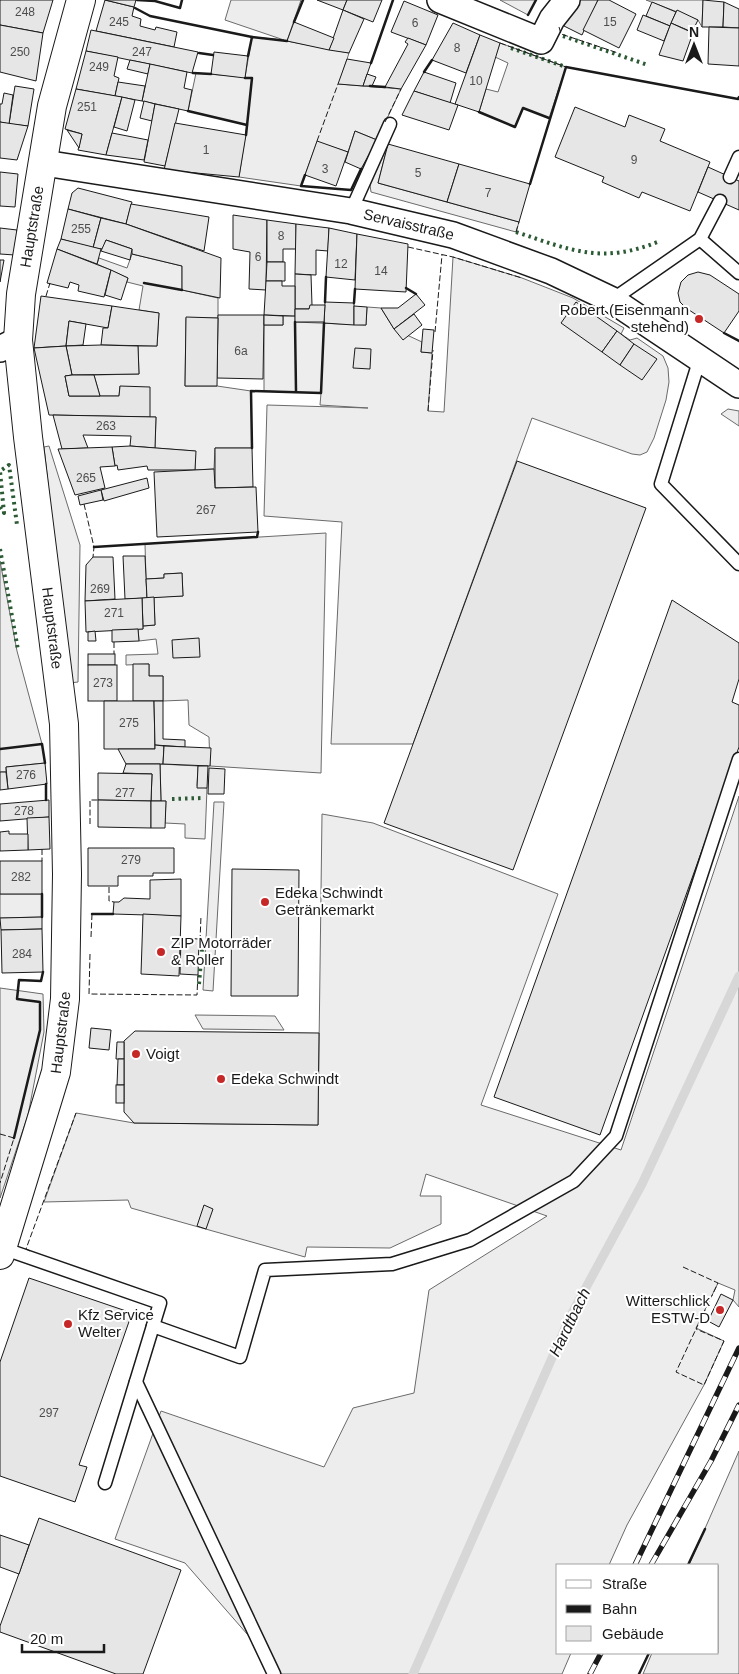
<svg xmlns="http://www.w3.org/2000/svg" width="739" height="1674" font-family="Helvetica,sans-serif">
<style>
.built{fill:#ededed;stroke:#6a6a6a}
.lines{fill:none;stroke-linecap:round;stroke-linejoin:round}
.stream{stroke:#d7d7d7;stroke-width:9}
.building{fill:#e6e6e6;stroke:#1a1a1a}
.service-casing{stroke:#1a1a1a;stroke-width:15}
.minor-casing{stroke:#1a1a1a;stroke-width:28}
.secondary-casing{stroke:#1a1a1a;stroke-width:30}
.service{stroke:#fff;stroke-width:12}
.minor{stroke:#fff;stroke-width:25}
.secondary{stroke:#fff;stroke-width:28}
.rail-casing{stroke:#1a1a1a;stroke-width:5.5}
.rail{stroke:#fff;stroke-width:4;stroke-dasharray:11;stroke-linecap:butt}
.hedge{stroke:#2b5a34;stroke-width:4;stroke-dasharray:2.5 4;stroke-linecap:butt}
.fence{stroke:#1a1a1a;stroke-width:1;stroke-dasharray:6 2.5;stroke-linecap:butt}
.wall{stroke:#1a1a1a;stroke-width:2.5}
.poi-dot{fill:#c62828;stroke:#fff;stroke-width:2}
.labels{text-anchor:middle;stroke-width:4;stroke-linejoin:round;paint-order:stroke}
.number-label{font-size:12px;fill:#4d4d4d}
.street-label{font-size:15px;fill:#1a1a1a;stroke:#fff}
.poi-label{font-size:15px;fill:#1a1a1a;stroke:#fff;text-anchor:start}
.water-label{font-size:16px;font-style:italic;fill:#1a1a1a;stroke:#fff}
</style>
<rect width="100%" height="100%" fill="#fff"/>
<g class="built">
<polygon points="231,0 301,0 287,41 349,53 339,84 401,89 377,140 355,131 348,152 317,142 301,186 239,177 247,125 188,111 196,73 245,77 252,37 284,40 225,20"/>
<polygon points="500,0 536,0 528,15"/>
<polygon points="646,0 703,0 702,27 698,20"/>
<polygon points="500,43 566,67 549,118 523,108 515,127 479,112 486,89 498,92 508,63 495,57"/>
<polygon points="388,144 378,183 519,222 516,232 371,192 370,185 384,147"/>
<polygon points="132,254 182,266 182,290 218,298 218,318 186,318 185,386 217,386 251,391 252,448 215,448 214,469 195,470 195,451 155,448 156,417 150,417 120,386 119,396 100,396 94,375 139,374 138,346 157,346 159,313 139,310 143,286 127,282 128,278 97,264 99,258 127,268"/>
<polygon points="453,257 522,278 573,298 624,328 621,334 630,340 637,338 663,356 668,368 669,382 666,400 654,438 647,452 640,455 632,454 532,418 413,744 331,744 342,522 264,516 267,405 368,408 320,405 321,393 264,391 264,325 283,325 283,316 295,316 295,322 366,325 367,307 381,308 394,329 422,342 421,352 432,353 428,411 444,412"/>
<polygon points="728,409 739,411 739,426 721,414"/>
<polygon points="49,446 80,545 78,682 70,683 44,447"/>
<polygon points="326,533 321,773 210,766 209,737 189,725 188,700 163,701 163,676 149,676 149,664 126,665 126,655 158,654 156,639 139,641 138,629 143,629 143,626 155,625 154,597 183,596 182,573 164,574 164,578 146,579 145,544"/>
<polygon points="0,561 17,651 42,744 45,763 6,767 6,772 0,772"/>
<polygon points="160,764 198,766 197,786 207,788 205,839 185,838 185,824 165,823 166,801 161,801"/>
<polygon points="739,796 739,1307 733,1300 735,1290 718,1283 696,1328 724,1341 704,1385 627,1525 609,1565 558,1565 558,1653 571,1653 562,1674 282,1674 185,1563 115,1539 161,1411 324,1467 353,1408 414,1393 429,1290 547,1216 426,1174 420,1196 441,1196 441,1224 390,1248 307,1247 305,1257 131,1208 128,1200 44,1202 76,1113 134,1123 318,1125 322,814 373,823 558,894 481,1105 621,1150"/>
<polygon points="214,802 224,802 213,991 203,990"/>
<polygon points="0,894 42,894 42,917 0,918"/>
<polygon points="0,988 43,994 44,1032 28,1115 0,1198"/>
<polygon points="195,1015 275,1016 284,1030 203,1029"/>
<polygon points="739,1451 739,1674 643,1674 652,1653 718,1653 718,1565 689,1565"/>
</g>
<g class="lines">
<polyline class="stream" points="413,1674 570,1317 642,1184 739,976"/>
</g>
<g class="building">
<polygon points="0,0 53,0 43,33 0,25"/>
<polygon points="105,0 134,7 132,16 141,19 140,26 155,30 156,27 177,32 174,47 96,31"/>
<polygon points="105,0 136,0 134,7"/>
<polygon points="317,0 347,0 343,10"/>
<polygon points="347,0 382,0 373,22 343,10"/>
<polygon points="580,0 598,0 582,35 564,26 563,19 567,11"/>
<polygon points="598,0 609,0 636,14 619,48 583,30"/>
<polygon points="703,0 724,2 723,27 702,27"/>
<polygon points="404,1 438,15 426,45 391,32"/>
<polygon points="652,2 676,12 670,26 646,16"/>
<polygon points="724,2 739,9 739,28 723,27"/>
<polygon points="343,10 364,19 349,53 329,50"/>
<polygon points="677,10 698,20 692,32 671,23"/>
<polygon points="643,15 670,26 664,41 637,30"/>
<polygon points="294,22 334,38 329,50 287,41"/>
<polygon points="453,23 480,35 466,73 432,60"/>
<polygon points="671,23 693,33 683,61 659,55"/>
<polygon points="0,25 43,33 36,81 0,72"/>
<polygon points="709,27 739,28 739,66 708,64"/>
<polygon points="91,30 198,52 192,73 86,51"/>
<polygon points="480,35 500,43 479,112 455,104"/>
<polygon points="408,38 426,45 401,89 385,87 408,44 405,42"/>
<polygon points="86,51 118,57 114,76 119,78 115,96 76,89"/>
<polygon points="214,52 248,56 245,78 211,74"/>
<polygon points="347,59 371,63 363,86 338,84"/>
<polygon points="130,60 150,64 148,74 127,69"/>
<polygon points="150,64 187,72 184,88 192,90 188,111 142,101"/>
<polygon points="424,72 456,83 450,103 414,91"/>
<polygon points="367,74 376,77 372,86 363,86"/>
<polygon points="118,82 145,86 142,101 115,96"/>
<polygon points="15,86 34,89 28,126 9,124"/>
<polygon points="76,89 122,97 106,155 78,150 82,134 65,129"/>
<polygon points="414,91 458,105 449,130 402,115"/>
<polygon points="4,93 13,95 9,124 0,122 0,104 2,104"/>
<polygon points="122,97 135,100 127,131 114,127"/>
<polygon points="144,101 155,104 152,121 140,118"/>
<polygon points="155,104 179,109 165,166 144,162"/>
<polygon points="575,107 625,127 629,115 665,129 660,141 710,162 690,211 642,192 639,198 602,182 604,177 555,157"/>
<polygon points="0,122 28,126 17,160 0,158"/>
<polygon points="175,123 246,135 239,177 164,170"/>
<polygon points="67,130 82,134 79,148"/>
<polygon points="355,131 377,140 361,169 345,162"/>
<polygon points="112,133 148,140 144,160 106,155"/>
<polygon points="317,141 348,152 336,186 305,175"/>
<polygon points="388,144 459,164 447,202 378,183"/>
<polygon points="459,164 530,184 519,222 447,202"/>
<polygon points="708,167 739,181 739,210 698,192"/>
<polygon points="0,172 18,174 15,207 0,206"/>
<polygon points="78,188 132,202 126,224 68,209 72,193"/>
<polygon points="131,204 209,217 204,251 126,224"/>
<polygon points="68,209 101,218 93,248 61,239"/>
<polygon points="233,215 267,220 266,290 249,289 250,252 233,249"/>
<polygon points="101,218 126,224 221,258 220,298 182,290 182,266 132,254 132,249 106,240 103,249 93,248"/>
<polygon points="267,220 296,224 296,249 283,249 283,262 267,262"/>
<polygon points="296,224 329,228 328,251 316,250 316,275 295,274"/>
<polygon points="0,228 17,230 15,255 0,254"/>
<polygon points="329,228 357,234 355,280 326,277"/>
<polygon points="357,234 408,244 406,292 355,289"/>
<polygon points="61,239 101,249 97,264 57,249"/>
<polygon points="106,240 132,249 130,260 101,251"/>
<polygon points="57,249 111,270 104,297 78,291 79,285 70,282 68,288 47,283"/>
<polygon points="0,260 4,260 0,282"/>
<polygon points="267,262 285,262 285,281 266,281"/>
<polygon points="111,270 128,278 121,300 105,295"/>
<polygon points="698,272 710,275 739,294 739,311 724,333 686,308 680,302 678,293 681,282 688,275"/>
<polygon points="295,274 311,275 312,305 309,309 295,309"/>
<polygon points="266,281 282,281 282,286 295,286 295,316 264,315"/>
<polygon points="416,294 425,305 394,329 381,308 398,308"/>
<polygon points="41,296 112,306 108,328 69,321 66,346 34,348"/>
<polygon points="325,302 354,303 354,325 324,323"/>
<polygon points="576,302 617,331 602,352 561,323"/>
<polygon points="310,305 325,305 324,322 295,322 295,309 309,309"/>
<polygon points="112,306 159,313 157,346 101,345 103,328 108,328"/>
<polygon points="354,306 367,307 366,325 354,325"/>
<polygon points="414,314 422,325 403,340 394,329"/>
<polygon points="218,315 264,315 263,379 217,378"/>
<polygon points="264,315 283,316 283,325 264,325"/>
<polygon points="186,317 218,318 217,386 185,386"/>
<polygon points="69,321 86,324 83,345 66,346"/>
<polygon points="423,329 434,330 432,353 421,352"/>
<polygon points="617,331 634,344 620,365 602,352"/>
<polygon points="634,344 657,359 642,380 620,365"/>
<polygon points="101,345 138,346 139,374 72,375 66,346"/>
<polygon points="66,346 72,375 65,376 69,396 119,396 120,386 150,387 150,417 49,415 34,348"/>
<polygon points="355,348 371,349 370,369 353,368"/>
<polygon points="72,375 94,375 100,396 69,396 65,376"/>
<polygon points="53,415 156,417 155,448 130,446 131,436 83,435 88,448 62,449"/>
<polygon points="130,446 196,451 195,470 148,470 147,466 118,470 117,465 115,466 112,447"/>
<polygon points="112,447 115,466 100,467 105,488 75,495 58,449"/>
<polygon points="215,448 252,448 253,487 215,488"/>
<polygon points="517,461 646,508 513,870 384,823"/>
<polygon points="214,469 215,488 256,487 258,532 157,537 154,472"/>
<polygon points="147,478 149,488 104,501 101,490"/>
<polygon points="101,490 103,500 80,505 78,496"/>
<polygon points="123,556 145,556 147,598 125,599"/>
<polygon points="93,557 113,557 115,599 85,601 86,565"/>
<polygon points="182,573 183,596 147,598 146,579 164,578 164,574"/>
<polygon points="154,597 155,625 143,626 142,598"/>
<polygon points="142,598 143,629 86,632 85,601"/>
<polygon points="672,600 739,643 739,679 732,702 739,705 739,747 600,1135 494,1097"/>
<polygon points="138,629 139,641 112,642 112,630"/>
<polygon points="95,631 96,641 88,641 88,632"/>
<polygon points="199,638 200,657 173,658 172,640"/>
<rect x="88" y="654" width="27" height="11"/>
<polygon points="133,664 149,664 149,676 163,676 163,701 133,701"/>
<rect x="88" y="665" width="29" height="36"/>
<polygon points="104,701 154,701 155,749 104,749"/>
<polygon points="154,701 163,701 163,739 185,740 185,747 155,745"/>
<polygon points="155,745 164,746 163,764 126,764 118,749 155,749"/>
<polygon points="164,746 211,748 210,766 163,764"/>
<polygon points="45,763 47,784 8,789 6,767"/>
<polygon points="126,764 160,764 161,801 151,801 152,774 123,773"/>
<polygon points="198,766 208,766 207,788 197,788"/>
<polygon points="209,768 225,769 224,794 208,794"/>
<polygon points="0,772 6,772 8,789 0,790"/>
<polygon points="98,773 152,774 151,801 98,800"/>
<polygon points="49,800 49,817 0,821 0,804"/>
<polygon points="98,800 151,801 151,828 98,827"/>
<polygon points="151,801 166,801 165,828 151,828"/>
<polygon points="49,817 50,849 28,850 27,818"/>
<polygon points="9,831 9,834 28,834 28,850 0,851 0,832"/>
<polygon points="88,848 174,848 174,873 153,873 153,876 118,876 118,886 88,886"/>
<rect x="0" y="861" width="42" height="33"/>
<polygon points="232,869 299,870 298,996 231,996"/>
<polygon points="181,879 181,916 113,914 114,902 119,902 124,898 150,899 150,880"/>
<polygon points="143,914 181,916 179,976 141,974"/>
<polygon points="42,917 42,929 1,930 0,918"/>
<polygon points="42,929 43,972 2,973 1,930"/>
<polygon points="181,938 199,939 198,975 180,974"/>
<polygon points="91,1028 111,1030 109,1050 89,1048"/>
<polygon points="135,1031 319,1033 318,1125 134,1123 124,1112 124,1041"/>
<polygon points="117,1042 124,1042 124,1059 116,1059"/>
<polygon points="118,1059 124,1059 124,1085 117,1085"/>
<rect x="116" y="1085" width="8" height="18"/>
<polygon points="204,1205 213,1209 206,1229 197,1226"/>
<polygon points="29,1278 132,1313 79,1465 87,1467 75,1502 0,1476 0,1362"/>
<polygon points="721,1294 733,1300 719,1327 708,1321"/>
<polygon points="39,1518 181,1570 143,1674 116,1674 0,1632 0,1626"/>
<polygon points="0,1535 29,1545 19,1574 0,1567"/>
</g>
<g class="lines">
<g class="service-casing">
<g id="service">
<polyline points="730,177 739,157"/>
<polyline points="351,211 390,124"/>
<polyline points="700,239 739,273"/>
<polyline points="612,300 700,239 720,201"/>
<polyline points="700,358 661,484 739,564"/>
<polyline points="2,1248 160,1303 105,1483"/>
<polyline points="153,1326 240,1357 265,1270 392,1264 470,1240 574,1181 616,1136 739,759"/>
<polyline points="136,1382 274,1674"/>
</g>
</g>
<g class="minor-casing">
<g id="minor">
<polyline points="440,0 541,41 552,19 567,0"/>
<path id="s1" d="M44,163L351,211L453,235L551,271L612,300L739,385"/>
<polyline points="0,349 18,340"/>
</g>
</g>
<g class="secondary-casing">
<g id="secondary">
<path id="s2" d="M0,1255L56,1072L65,999L67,874L64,724L28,437L18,340L21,294L52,106L81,0"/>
</g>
</g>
<use href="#service" class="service"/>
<use href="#minor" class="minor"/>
<use href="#secondary" class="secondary"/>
<g class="rail-casing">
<g id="rail">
<polyline points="635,1565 739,1348"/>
<polyline points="651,1565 711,1461 739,1405"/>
<polyline points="590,1674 601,1653"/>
</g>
</g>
<use href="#rail" class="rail"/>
<g class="hedge">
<polyline points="563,36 648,65"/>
<polyline points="511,48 566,67"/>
<path d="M516,232C571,250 602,265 660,241"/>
<polyline points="0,507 4,513 0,471 9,465 17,525"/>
<polyline points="0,549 18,650"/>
<polyline points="172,799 202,798"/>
<polyline points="199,984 202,949"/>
</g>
<g class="fence">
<polyline points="559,27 561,34 618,53"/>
<polyline points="500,43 566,67"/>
<polyline points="385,122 401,89"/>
<polyline points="317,141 338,84"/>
<polyline points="516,232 519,222"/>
<polyline points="408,247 453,257 522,278"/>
<polyline points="46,296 50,283"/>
<polyline points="435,332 442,255"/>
<polyline points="428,411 433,350"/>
<polyline points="84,504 94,547 93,557"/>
<polyline points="114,642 114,654"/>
<polyline points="90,824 90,800 98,800"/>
<polyline points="42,849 42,861"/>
<polyline points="109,887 109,901 114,902"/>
<polyline points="91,937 92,914"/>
<polyline points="200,941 201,916"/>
<polyline points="90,954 89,994 197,995 198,973"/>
<polyline points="0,1134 14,1138 0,1183"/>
<polyline points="30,1251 26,1249 76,1113"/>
<polyline points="683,1267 718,1283 696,1329 724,1341 704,1385 676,1372 696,1329"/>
</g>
<g class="wall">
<polyline points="137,0 155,1 180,8 182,0"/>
<polyline points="135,8 150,16 252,37"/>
<polyline points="528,15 536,0"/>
<polyline points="294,22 303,0"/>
<polyline points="199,53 213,55"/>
<polyline points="248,56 252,37 287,41"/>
<polyline points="371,63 393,0"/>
<polyline points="424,72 432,60"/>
<polyline points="193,73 211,74"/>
<polyline points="245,78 252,78 246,135"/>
<polyline points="370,86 385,87"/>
<polyline points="188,111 247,125"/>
<polyline points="479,112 515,127 523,108 549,118"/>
<polyline points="305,175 301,186 351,190 361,169"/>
<polyline points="530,184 566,67 738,99 739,97"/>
<polyline points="144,283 182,290"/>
<polyline points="406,288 416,294"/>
<polyline points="325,302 326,277"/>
<polyline points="354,303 355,289"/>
<polyline points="295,322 296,391"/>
<polyline points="724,333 739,341"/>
<polyline points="252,448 251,391 321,393 324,323"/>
<polyline points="94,547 257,537 258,532"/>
<polyline points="0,749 42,744 45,763"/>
<polyline points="46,784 46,800"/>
<polyline points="92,914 113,914"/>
<polyline points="42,917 42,894"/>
<polyline points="14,1138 40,1030 40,1002 17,999 19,980 41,981 43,972"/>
<polyline points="688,1565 705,1529"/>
<polyline points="639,1674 649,1653"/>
</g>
</g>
<g class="poi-dot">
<circle cx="699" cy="319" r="5"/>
<circle cx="265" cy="902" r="5"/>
<circle cx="161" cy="952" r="5"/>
<circle cx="136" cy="1054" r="5"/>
<circle cx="221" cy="1079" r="5"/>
<circle cx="720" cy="1310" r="5"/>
<circle cx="68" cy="1324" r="5"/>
</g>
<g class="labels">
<g class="number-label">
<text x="25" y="16">248</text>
<text x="119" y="26">245</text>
<text x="610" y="26">15</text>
<text x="415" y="27">6</text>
<text x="457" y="52">8</text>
<text x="20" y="56">250</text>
<text x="142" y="56">247</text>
<text x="99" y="71">249</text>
<text x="476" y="85">10</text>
<text x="87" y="111">251</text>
<text x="206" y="154">1</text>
<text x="634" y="164">9</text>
<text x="325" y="173">3</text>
<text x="418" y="177">5</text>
<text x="488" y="197">7</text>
<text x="81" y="233">255</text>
<text x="281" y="240">8</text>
<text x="258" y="261">6</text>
<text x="341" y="268">12</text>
<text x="381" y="275">14</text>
<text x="241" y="355">6a</text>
<text x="106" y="430">263</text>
<text x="86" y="482">265</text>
<text x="206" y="514">267</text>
<text x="100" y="593">269</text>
<text x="114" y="617">271</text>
<text x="103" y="687">273</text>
<text x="129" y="727">275</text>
<text x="26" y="779">276</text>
<text x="125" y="797">277</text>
<text x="24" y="815">278</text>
<text x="131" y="864">279</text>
<text x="21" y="881">282</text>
<text x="22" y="958">284</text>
<text x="49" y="1417">297</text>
</g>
<g class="street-label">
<text dy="5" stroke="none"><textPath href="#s1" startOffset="370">Servaisstraße</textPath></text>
<text dy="5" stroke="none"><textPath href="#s2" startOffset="1041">Hauptstraße</textPath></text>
<text transform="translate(52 628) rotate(83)" y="5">Hauptstraße</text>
<text dy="5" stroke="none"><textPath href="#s2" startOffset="231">Hauptstraße</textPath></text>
</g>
<g class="poi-label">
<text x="689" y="315" text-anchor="end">Robert (Eisenmann<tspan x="689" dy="17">stehend)</tspan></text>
<text x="275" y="898">Edeka Schwindt<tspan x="275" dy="17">Getränkemarkt</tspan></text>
<text x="171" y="948">ZIP Motorräder<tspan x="171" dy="17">&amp; Roller</tspan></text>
<text x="146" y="1059">Voigt</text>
<text x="231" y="1084">Edeka Schwindt</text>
<text x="710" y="1306" text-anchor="end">Witterschlick<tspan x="710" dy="17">ESTW-D</tspan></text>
<text x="78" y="1320">Kfz Service<tspan x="78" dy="17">Welter</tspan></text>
</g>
<g class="water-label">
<text transform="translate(569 1322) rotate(-64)" y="6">Hardtbach</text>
</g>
</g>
<rect x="556" y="1564" width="162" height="90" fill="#ffffff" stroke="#a3a3a3"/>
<rect x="566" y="1580" width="25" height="8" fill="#ffffff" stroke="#a3a3a3"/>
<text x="602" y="1589" font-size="15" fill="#1a1a1a">Straße</text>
<rect x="566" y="1605" width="25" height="8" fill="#1a1a1a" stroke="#a3a3a3"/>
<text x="602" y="1614" font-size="15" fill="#1a1a1a">Bahn</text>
<rect x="566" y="1626" width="25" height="15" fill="#e6e6e6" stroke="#a3a3a3"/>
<text x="602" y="1639" font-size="15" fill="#1a1a1a">Gebäude</text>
<g transform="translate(694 45)" stroke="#ffffff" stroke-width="4" paint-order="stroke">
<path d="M0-4L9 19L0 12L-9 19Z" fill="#1a1a1a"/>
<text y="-8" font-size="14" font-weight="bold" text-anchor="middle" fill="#1a1a1a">N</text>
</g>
<path d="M22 1644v8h82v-8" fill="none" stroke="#1a1a1a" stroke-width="2.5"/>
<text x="30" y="1644" font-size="15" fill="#1a1a1a" stroke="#ffffff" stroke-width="4" paint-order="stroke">20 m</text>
</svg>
